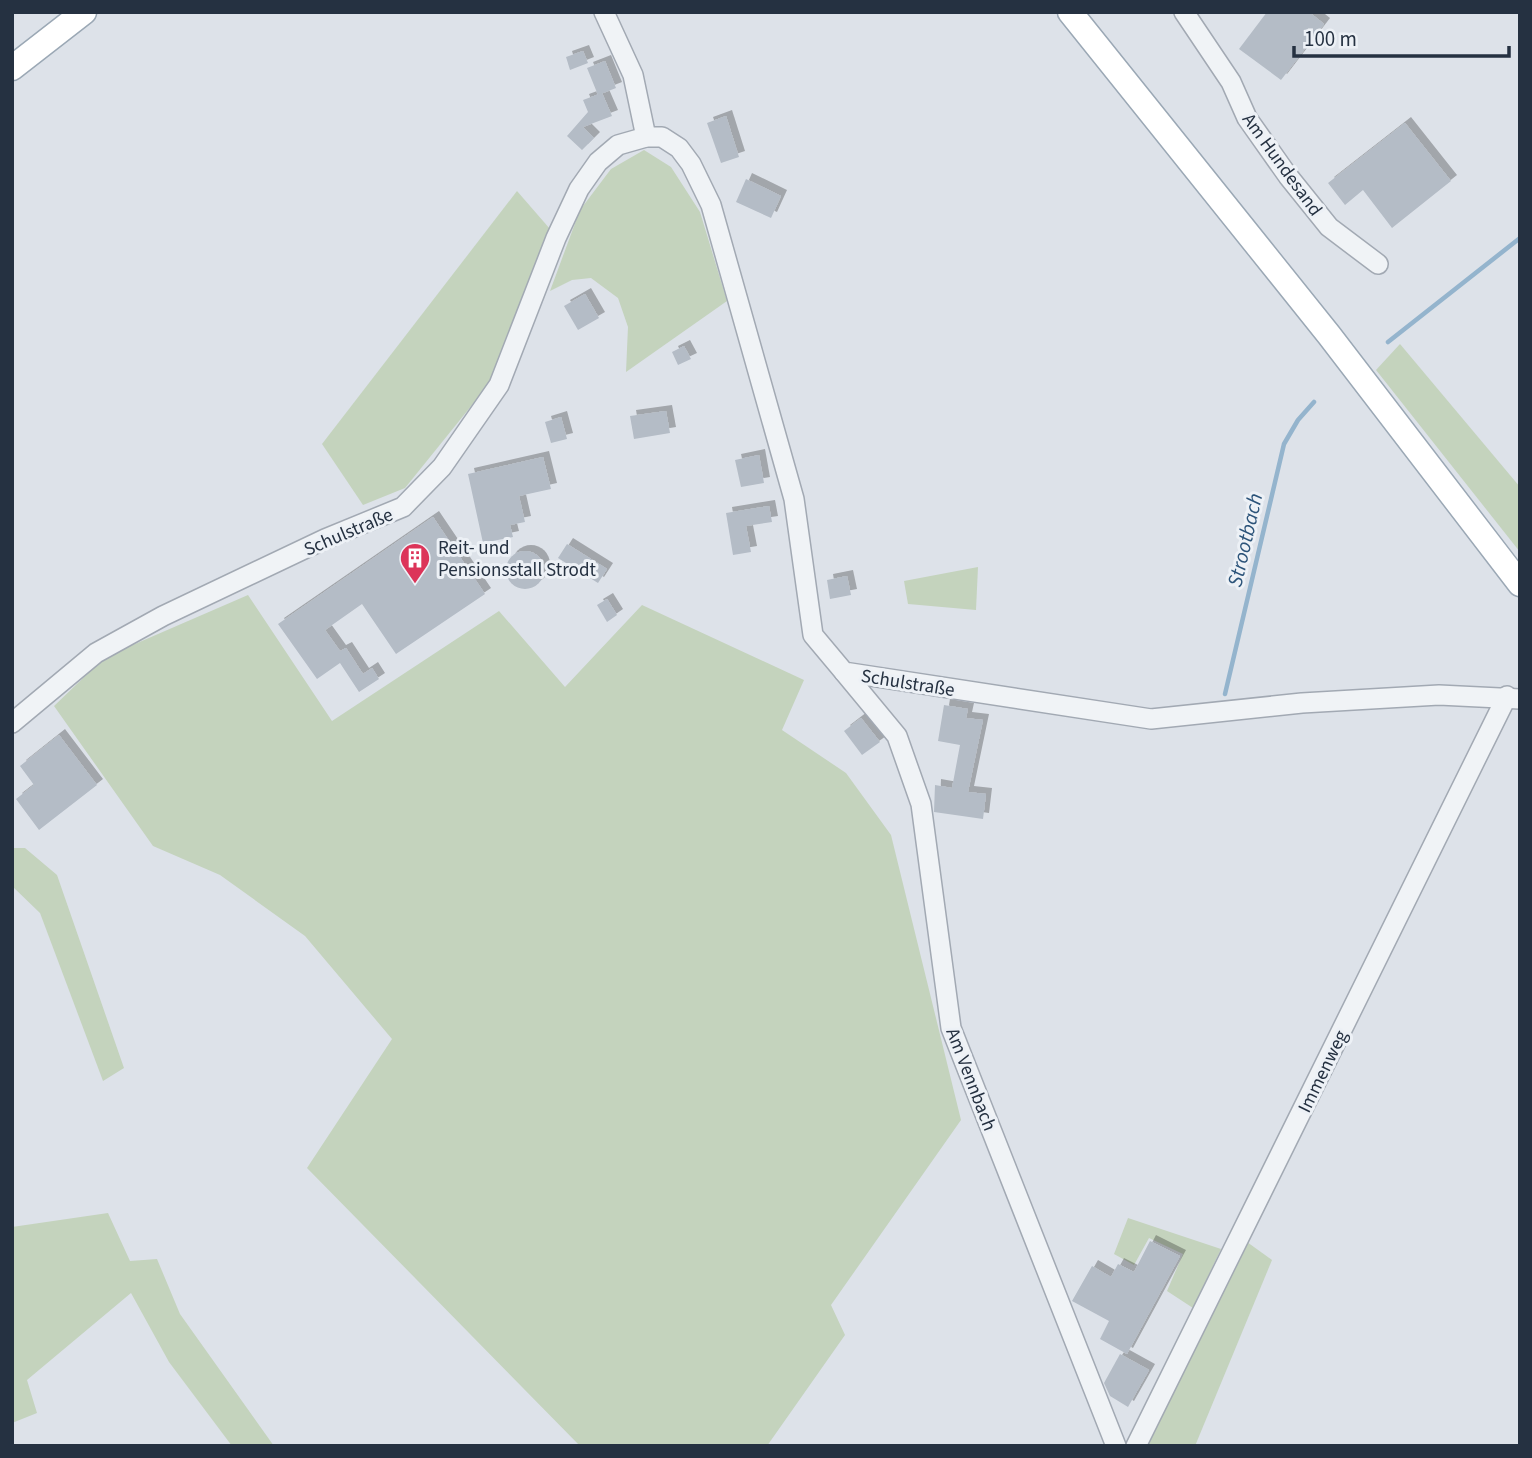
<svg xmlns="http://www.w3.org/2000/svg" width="1532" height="1458" font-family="'Source Sans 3',sans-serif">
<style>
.green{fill:#c4d3bd}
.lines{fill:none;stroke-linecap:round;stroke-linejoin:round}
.stream{stroke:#94b4cd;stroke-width:4.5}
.building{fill:#b4bcc6;filter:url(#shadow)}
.minor-casing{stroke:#a2a9b3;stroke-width:22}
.major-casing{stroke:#9ba8b5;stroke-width:27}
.minor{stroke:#f0f3f6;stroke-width:19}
.major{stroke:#fff;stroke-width:24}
.labels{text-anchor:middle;stroke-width:6;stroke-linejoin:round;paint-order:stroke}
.street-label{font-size:19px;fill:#253141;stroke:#edf1f6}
.poi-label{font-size:19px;fill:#253141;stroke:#edf1f6;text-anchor:start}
.water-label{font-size:21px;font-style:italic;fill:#2b5379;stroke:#edf1f6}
</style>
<defs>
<filter id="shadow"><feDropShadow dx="6" dy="-6" stdDeviation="0" flood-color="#0004"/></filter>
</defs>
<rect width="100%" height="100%" fill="#dde2e9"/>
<g class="green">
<polygon points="644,150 671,167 700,212 727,301 626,372 628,327 618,298 591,278 572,280 550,291 580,210 611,169"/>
<polygon points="517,191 550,229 493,379 405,488 363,505 322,444"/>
<polygon points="1400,344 1520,487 1520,552 1376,370"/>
<polygon points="978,567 976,610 908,604 904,581"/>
<polygon points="248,595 332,721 499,611 565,687 642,605 804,680 782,730 846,773 891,835 961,1120 831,1305 845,1335 767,1446 580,1446 307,1168 392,1039 305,936 220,875 153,846 54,706 105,657"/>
<polygon points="12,848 25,848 57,875 124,1068 103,1081 40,913 12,886"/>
<polygon points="108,1213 130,1261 157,1259 180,1314 274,1446 232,1446 169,1362 131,1293 27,1380 37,1413 12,1423 12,1227"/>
<polygon points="1128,1218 1221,1249 1193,1308 1167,1291 1183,1254 1149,1238 1134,1265 1114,1254"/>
<polygon points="1247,1242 1272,1260 1195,1446 1146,1446"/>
</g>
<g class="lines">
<g class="stream">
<polyline points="1388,342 1520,238"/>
<polyline points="1225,694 1284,444 1298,420 1314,402"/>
</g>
</g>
<g class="building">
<polygon points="1267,12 1309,12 1324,24 1281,80 1239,49"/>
<polygon points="583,51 588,63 570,70 566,57"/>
<polygon points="605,61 616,88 598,95 587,68"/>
<polygon points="602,93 612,116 583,127 594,138 582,150 567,136 588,112 583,100"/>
<polygon points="726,116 739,157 721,163 707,123"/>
<polygon points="1405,123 1451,181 1392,228 1363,190 1345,205 1328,183"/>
<polygon points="746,179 781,196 771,218 736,202"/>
<polygon points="585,294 599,318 578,330 564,306"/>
<polygon points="684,346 691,359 678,365 672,352"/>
<polygon points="666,411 670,433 634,439 630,416"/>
<polygon points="561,417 567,439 551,443 545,422"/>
<polygon points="759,455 764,483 741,487 735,460"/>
<polygon points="543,457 551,489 519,496 525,522 510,525 513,537 483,543 468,474"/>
<polygon points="769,506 772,522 746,526 751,552 733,555 726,513"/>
<polygon points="433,517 485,594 396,654 362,604 325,630 340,651 346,648 363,674 372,668 379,679 359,692 340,663 317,679 278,624"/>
<polygon points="567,544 607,569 598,583 558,558"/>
<circle cx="525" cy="570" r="19"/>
<polygon points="847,576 851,595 830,599 827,580"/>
<polygon points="607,599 617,615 607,622 597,605"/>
<polygon points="944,705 968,709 966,718 983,720 968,792 986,794 983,819 934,812 935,785 952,788 960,745 938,741"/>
<polygon points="861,718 880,742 862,755 844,731"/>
<polygon points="59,735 97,785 39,830 16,799 34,785 20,766"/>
<polygon points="1150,1241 1180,1256 1127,1354 1100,1339 1109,1321 1072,1301 1092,1266 1111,1277 1118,1264 1134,1272"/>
<polygon points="1120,1354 1149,1370 1128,1407 1110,1396 1104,1383"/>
</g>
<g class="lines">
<g class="minor-casing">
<g id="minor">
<polyline points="604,12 633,75 646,137"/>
<polyline points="1184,12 1231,82 1247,118 1288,176 1329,227 1378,264"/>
<polyline points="844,672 897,736 921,804 951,1028 1116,1446"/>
<polyline points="12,723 96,653 163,616 325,539 403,507 442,467 499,385 556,238 579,189 598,162 618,145 646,137 662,137 679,148 691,164 711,205 794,499 813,635 844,672 1151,719 1302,703 1439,695 1520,699"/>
<polyline points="1136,1446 1507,696"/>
</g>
</g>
<g class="major-casing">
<g id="major">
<polyline points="1070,12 1329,335 1520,584"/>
<polyline points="12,68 84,12"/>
</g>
</g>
<use href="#minor" class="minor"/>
<use href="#major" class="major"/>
</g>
<defs>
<g id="building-pin" transform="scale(1.575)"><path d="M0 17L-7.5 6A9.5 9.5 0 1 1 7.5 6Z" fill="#dc3459" stroke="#edf1f6"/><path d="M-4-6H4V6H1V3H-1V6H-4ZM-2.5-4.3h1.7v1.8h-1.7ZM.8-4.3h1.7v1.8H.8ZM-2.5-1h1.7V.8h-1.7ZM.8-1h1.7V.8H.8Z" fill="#fff"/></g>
</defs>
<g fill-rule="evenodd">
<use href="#building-pin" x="415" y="558"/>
</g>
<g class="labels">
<g class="street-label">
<text transform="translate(1283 164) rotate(54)" y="7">Am Hundesand</text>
<text transform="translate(348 531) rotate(-23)" y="7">Schulstraße</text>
<text transform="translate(908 682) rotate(9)" y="7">Schulstraße</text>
<text transform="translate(1322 1071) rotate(-64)" y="7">Immenweg</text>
<text transform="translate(972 1079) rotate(69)" y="7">Am Vennbach</text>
</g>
<g class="poi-label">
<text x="438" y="554">Reit- und<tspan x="438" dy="22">Pensionsstall Strodt</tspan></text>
</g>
<g class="water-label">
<text transform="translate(1245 540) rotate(-77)" y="7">Strootbach</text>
</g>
</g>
<rect width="1532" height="1458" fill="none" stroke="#253141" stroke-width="28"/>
<path d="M1294 46v10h215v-10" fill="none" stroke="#253141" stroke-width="3.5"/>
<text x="1304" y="46" font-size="21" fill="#253141" stroke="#edf1f6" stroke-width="5" paint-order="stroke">100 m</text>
</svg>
